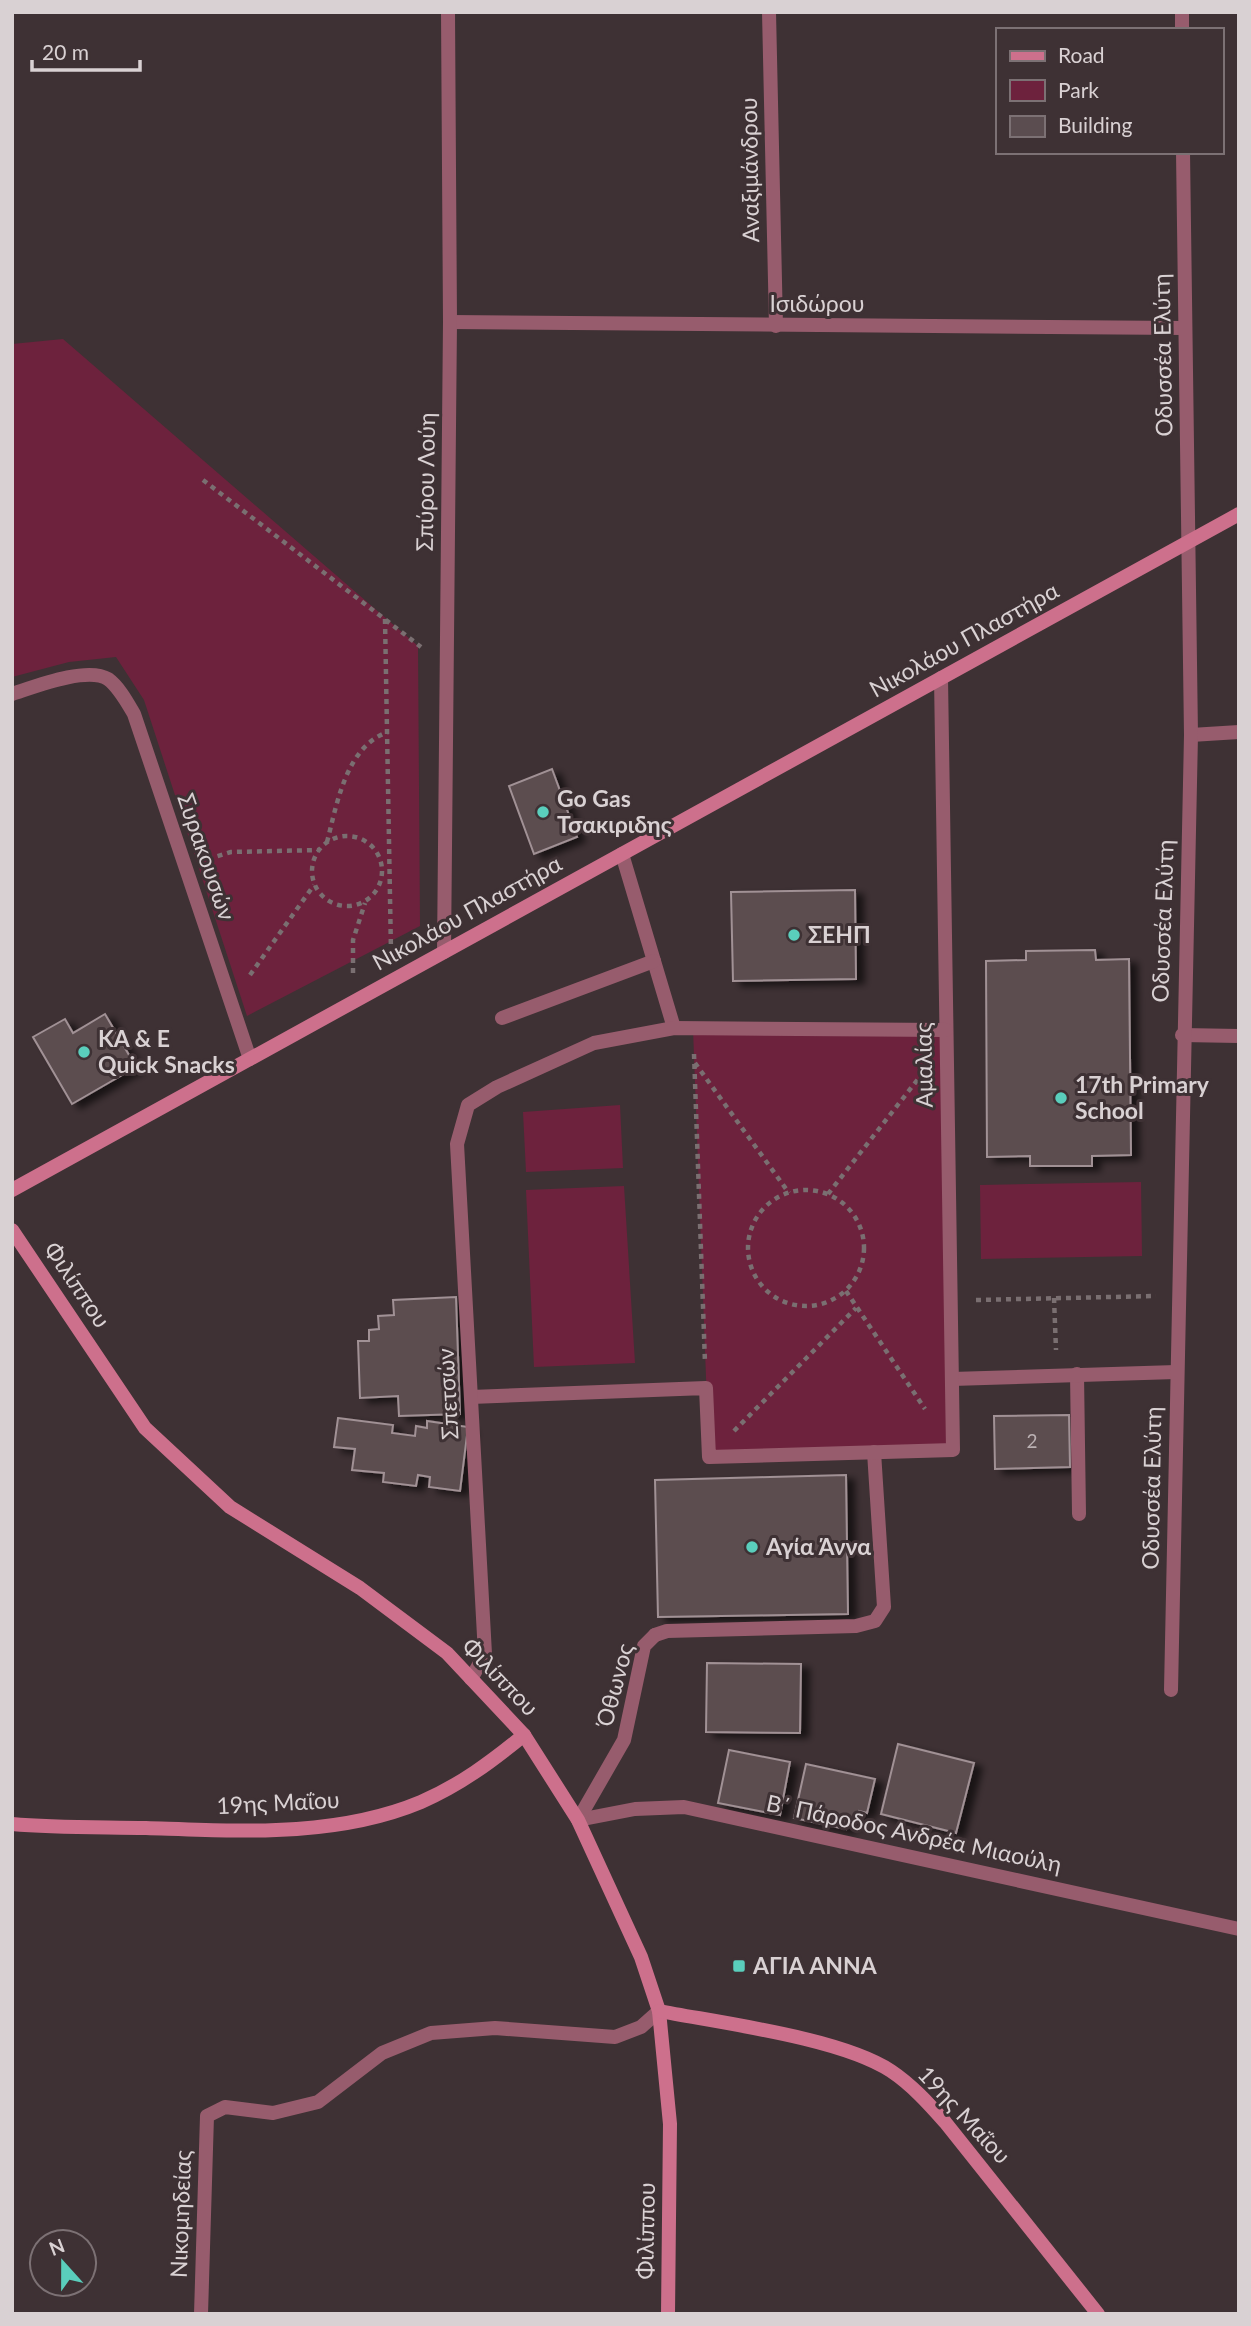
<svg xmlns="http://www.w3.org/2000/svg" width="1251" height="2326" font-family="Lato,sans-serif">
<style>
.green{fill:#6d223d}
.building{fill:#5b4d50;stroke:#a19195;stroke-width:2;filter:url(#shadow)}
.lines{fill:none;stroke-linecap:round;stroke-linejoin:round}
.path{stroke:#7a6f71;stroke-width:4.5;stroke-dasharray:5 5;stroke-linecap:butt}
.lane{stroke:#975c6d;stroke-width:14}
.street{stroke:#975c6d;stroke-width:14}
.secondary{stroke:#cd708c;stroke-width:14}
.poi-dot{fill:#5acebc;stroke:#3e3134;stroke-width:2.5}
.labels{text-anchor:middle;stroke-width:6;stroke-linejoin:round;paint-order:stroke}
.number-label{font-size:19px;fill:#bab0b2}
.street-label{font-size:23px;fill:#d9d1d3;stroke:#3e3134}
.poi-label{font-size:23px;font-weight:bold;fill:#d9d1d3;stroke:#3e3134;text-anchor:start}
</style>
<defs>
<filter id="shadow"><feDropShadow dx="8" dy="4.5" stdDeviation="3.5" flood-color="#0009"/></filter>
</defs>
<rect width="100%" height="100%" fill="#3e3134"/>
<g class="green">
<polygon points="63,339 418,646 420,926 247,1016 144,700 116,657 69,662 12,677 12,344"/>
<polygon points="693,1029 946,1030 953,1450 709,1457"/>
<polygon points="620,1105 623,1168 526,1172 523,1112"/>
<polygon points="1141,1182 1142,1256 981,1259 980,1185"/>
<polygon points="624,1186 635,1363 534,1367 526,1190"/>
</g>
<g class="building">
<polygon points="552,769 577,837 534,854 509,786"/>
<polygon points="855,890 856,979 733,981 731,892"/>
<polygon points="1095,950 1096,960 1129,959 1131,1155 1092,1156 1092,1166 1030,1166 1030,1156 987,1157 986,961 1026,960 1026,951"/>
<polygon points="105,1014 136,1067 72,1104 33,1037 65,1019 73,1033"/>
<polygon points="456,1297 460,1414 399,1416 398,1396 360,1398 358,1341 369,1341 369,1330 379,1329 378,1316 394,1315 393,1300"/>
<polygon points="1069,1415 1070,1467 995,1469 994,1416"/>
<polygon points="338,1418 393,1425 392,1433 415,1436 416,1426 427,1428 427,1421 468,1427 460,1491 429,1487 430,1477 418,1475 416,1486 383,1482 384,1473 352,1470 355,1449 334,1447"/>
<polygon points="846,1475 848,1614 658,1617 655,1480"/>
<polygon points="707,1663 801,1664 800,1733 706,1732"/>
<polygon points="898,1744 974,1763 956,1833 881,1814"/>
<polygon points="729,1750 790,1762 780,1815 718,1803"/>
<polygon points="806,1764 875,1779 867,1813 859,1811 856,1823 848,1821 846,1829 794,1818"/>
</g>
<g class="lines">
<g class="path">
<polyline points="203,480 421,647"/>
<polyline points="385,619 391,952"/>
<circle cx="347" cy="871" r="35"/>
<path d="M327,842C337,804 346,746 388,732"/>
<polyline points="208,859 231,852 319,850"/>
<polyline points="353,973 353,940 365,903"/>
<polyline points="250,975 314,885"/>
<polyline points="694,1054 705,1363"/>
<polyline points="695,1063 789,1193"/>
<circle cx="806" cy="1248" r="58"/>
<polyline points="828,1194 922,1074"/>
<polyline points="846,1291 925,1409"/>
<polyline points="1054,1298 1056,1350"/>
<polyline points="976,1300 1156,1296"/>
<polyline points="734,1431 856,1308"/>
</g>
<g class="lane">
<polyline points="622,854 674,1028"/>
<polyline points="502,1018 654,961"/>
<polyline points="655,1635 667,1631 856,1626 875,1621 884,1607 874,1452"/>
</g>
<g class="street">
<polyline points="769,12 776,326"/>
<polyline points="1182,12 1182,30"/>
<polyline points="450,322 1184,328"/>
<path d="M12,694C34,687 87,666 108,679C119,687 127,702 134,714L250,1059"/>
<polyline points="1191,735 1239,732"/>
<polyline points="444,952 450,322 448,12"/>
<polyline points="1182,1035 1239,1036"/>
<polyline points="1077,1374 1079,1514"/>
<polyline points="952,1379 1176,1372"/>
<polyline points="471,1397 706,1388 709,1457 953,1450 941,678"/>
<polyline points="471,1679 485,1654 457,1144 468,1105 497,1087 594,1043 674,1028 946,1030"/>
<polyline points="1171,1690 1191,735 1183,152"/>
<polyline points="578,1820 635,1809 684,1807 1239,1929"/>
<polyline points="578,1820 624,1740 644,1646 655,1635"/>
<polyline points="201,2314 207,2116 225,2107 273,2113 318,2102 382,2053 431,2033 495,2028 615,2037 641,2027 659,2011"/>
</g>
<g class="secondary">
<polyline points="12,1190 1239,514"/>
<polyline points="12,1230 145,1428 230,1507 360,1588 447,1653 524,1735 578,1820 641,1957 659,2011 670,2124 668,2314"/>
<path d="M12,1824C56,1828 102,1827 146,1828C237,1831 335,1838 421,1802C460,1785 491,1762 524,1735"/>
<path d="M659,2011C721,2023 841,2038 891,2071C912,2085 929,2104 945,2122L1098,2314"/>
</g>
</g>
<g class="poi-dot">
<circle cx="543" cy="812" r="7"/>
<circle cx="794" cy="935" r="7"/>
<circle cx="84" cy="1052" r="7"/>
<circle cx="1061" cy="1098" r="7"/>
<circle cx="752" cy="1547" r="7"/>
<rect x="732" y="1959" width="14" height="14" rx="3.5"/>
</g>
<g class="labels">
<g class="number-label">
<text x="1032" y="1448">2</text>
</g>
<g class="street-label">
<text transform="translate(750 170) rotate(-91)" y="8">Αναξιμάνδρου</text>
<text x="817" y="312">Ισιδώρου</text>
<text transform="translate(1163 355) rotate(-91)" y="8">Οδυσσέα Ελύτη</text>
<text transform="translate(426 482) rotate(-89)" y="8">Σπύρου Λούη</text>
<text transform="translate(964 640) rotate(-29)" y="8">Νικολάου Πλαστήρα</text>
<text transform="translate(206 857) rotate(71)" y="8">Συρακουσών</text>
<text transform="translate(467 913) rotate(-29)" y="8">Νικολάου Πλαστήρα</text>
<text transform="translate(1163 921) rotate(-88)" y="8">Οδυσσέα Ελύτη</text>
<text transform="translate(924 1065) rotate(-91)" y="8">Αμαλίας</text>
<text transform="translate(77 1285) rotate(56)" y="8">Φιλίππου</text>
<text transform="translate(448 1394) rotate(-93)" y="8">Σπετσών</text>
<text transform="translate(1152 1488) rotate(-89)" y="8">Οδυσσέα Ελύτη</text>
<text transform="translate(500 1677) rotate(46)" y="8">Φιλίππου</text>
<text transform="translate(615 1685) rotate(-75)" y="8">Όθωνος</text>
<text transform="translate(278 1803) rotate(-3)" y="8">19ης Μαΐου</text>
<text transform="translate(914 1834) rotate(12)" y="8">Β΄ Πάροδος Ανδρέα Μιαούλη</text>
<text transform="translate(964 2115) rotate(47)" y="8">19ης Μαΐου</text>
<text transform="translate(181 2214) rotate(-88)" y="8">Νικομηδείας</text>
<text transform="translate(646 2231) rotate(-89)" y="8">Φιλίππου</text>
</g>
<g class="poi-label">
<text x="557" y="807">Go Gas<tspan x="557" dy="26">Τσακιριδης</tspan></text>
<text x="808" y="943">ΣΕΗΠ</text>
<text x="98" y="1047">KA &amp; E<tspan x="98" dy="26">Quick Snacks</tspan></text>
<text x="1075" y="1093">17th Primary<tspan x="1075" dy="26">School</tspan></text>
<text x="766" y="1555">Αγία Άννα</text>
<text x="753" y="1974">ΑΓΙΑ ΑΝΝΑ</text>
</g>
</g>
<rect width="1251" height="2326" fill="none" stroke="#d9d1d3" stroke-width="28"/>
<rect x="996" y="28" width="228" height="126" fill="#3e3134" stroke="#7c7174" stroke-width="2"/>
<rect x="1010" y="51" width="35" height="10" fill="#cd708c" stroke="#7c7174" stroke-width="2"/>
<text x="1058" y="63" font-size="21" fill="#d9d1d3">Road</text>
<rect x="1010" y="80" width="35" height="21" fill="#6d223d" stroke="#7c7174" stroke-width="2"/>
<text x="1058" y="98" font-size="21" fill="#d9d1d3">Park</text>
<rect x="1010" y="116" width="35" height="21" fill="#5b4d50" stroke="#7c7174" stroke-width="2"/>
<text x="1058" y="133" font-size="21" fill="#d9d1d3">Building</text>
<g transform="translate(63 2263) rotate(339)"><circle r="33" fill="#3e3134" stroke="#7c7174" stroke-width="2"/>
<path d="M0-5L12 26L0 18L-12 26Z" fill="#5acebc"/>
<text y="-10" font-size="19" font-weight="bold" text-anchor="middle" fill="#d9d1d3">N</text>
</g>
<path d="M32 60v10h108v-10" fill="none" stroke="#d9d1d3" stroke-width="3.5"/>
<text x="42" y="60" font-size="21" fill="#d9d1d3" stroke="#3e3134" stroke-width="5" paint-order="stroke">20 m</text>
</svg>
